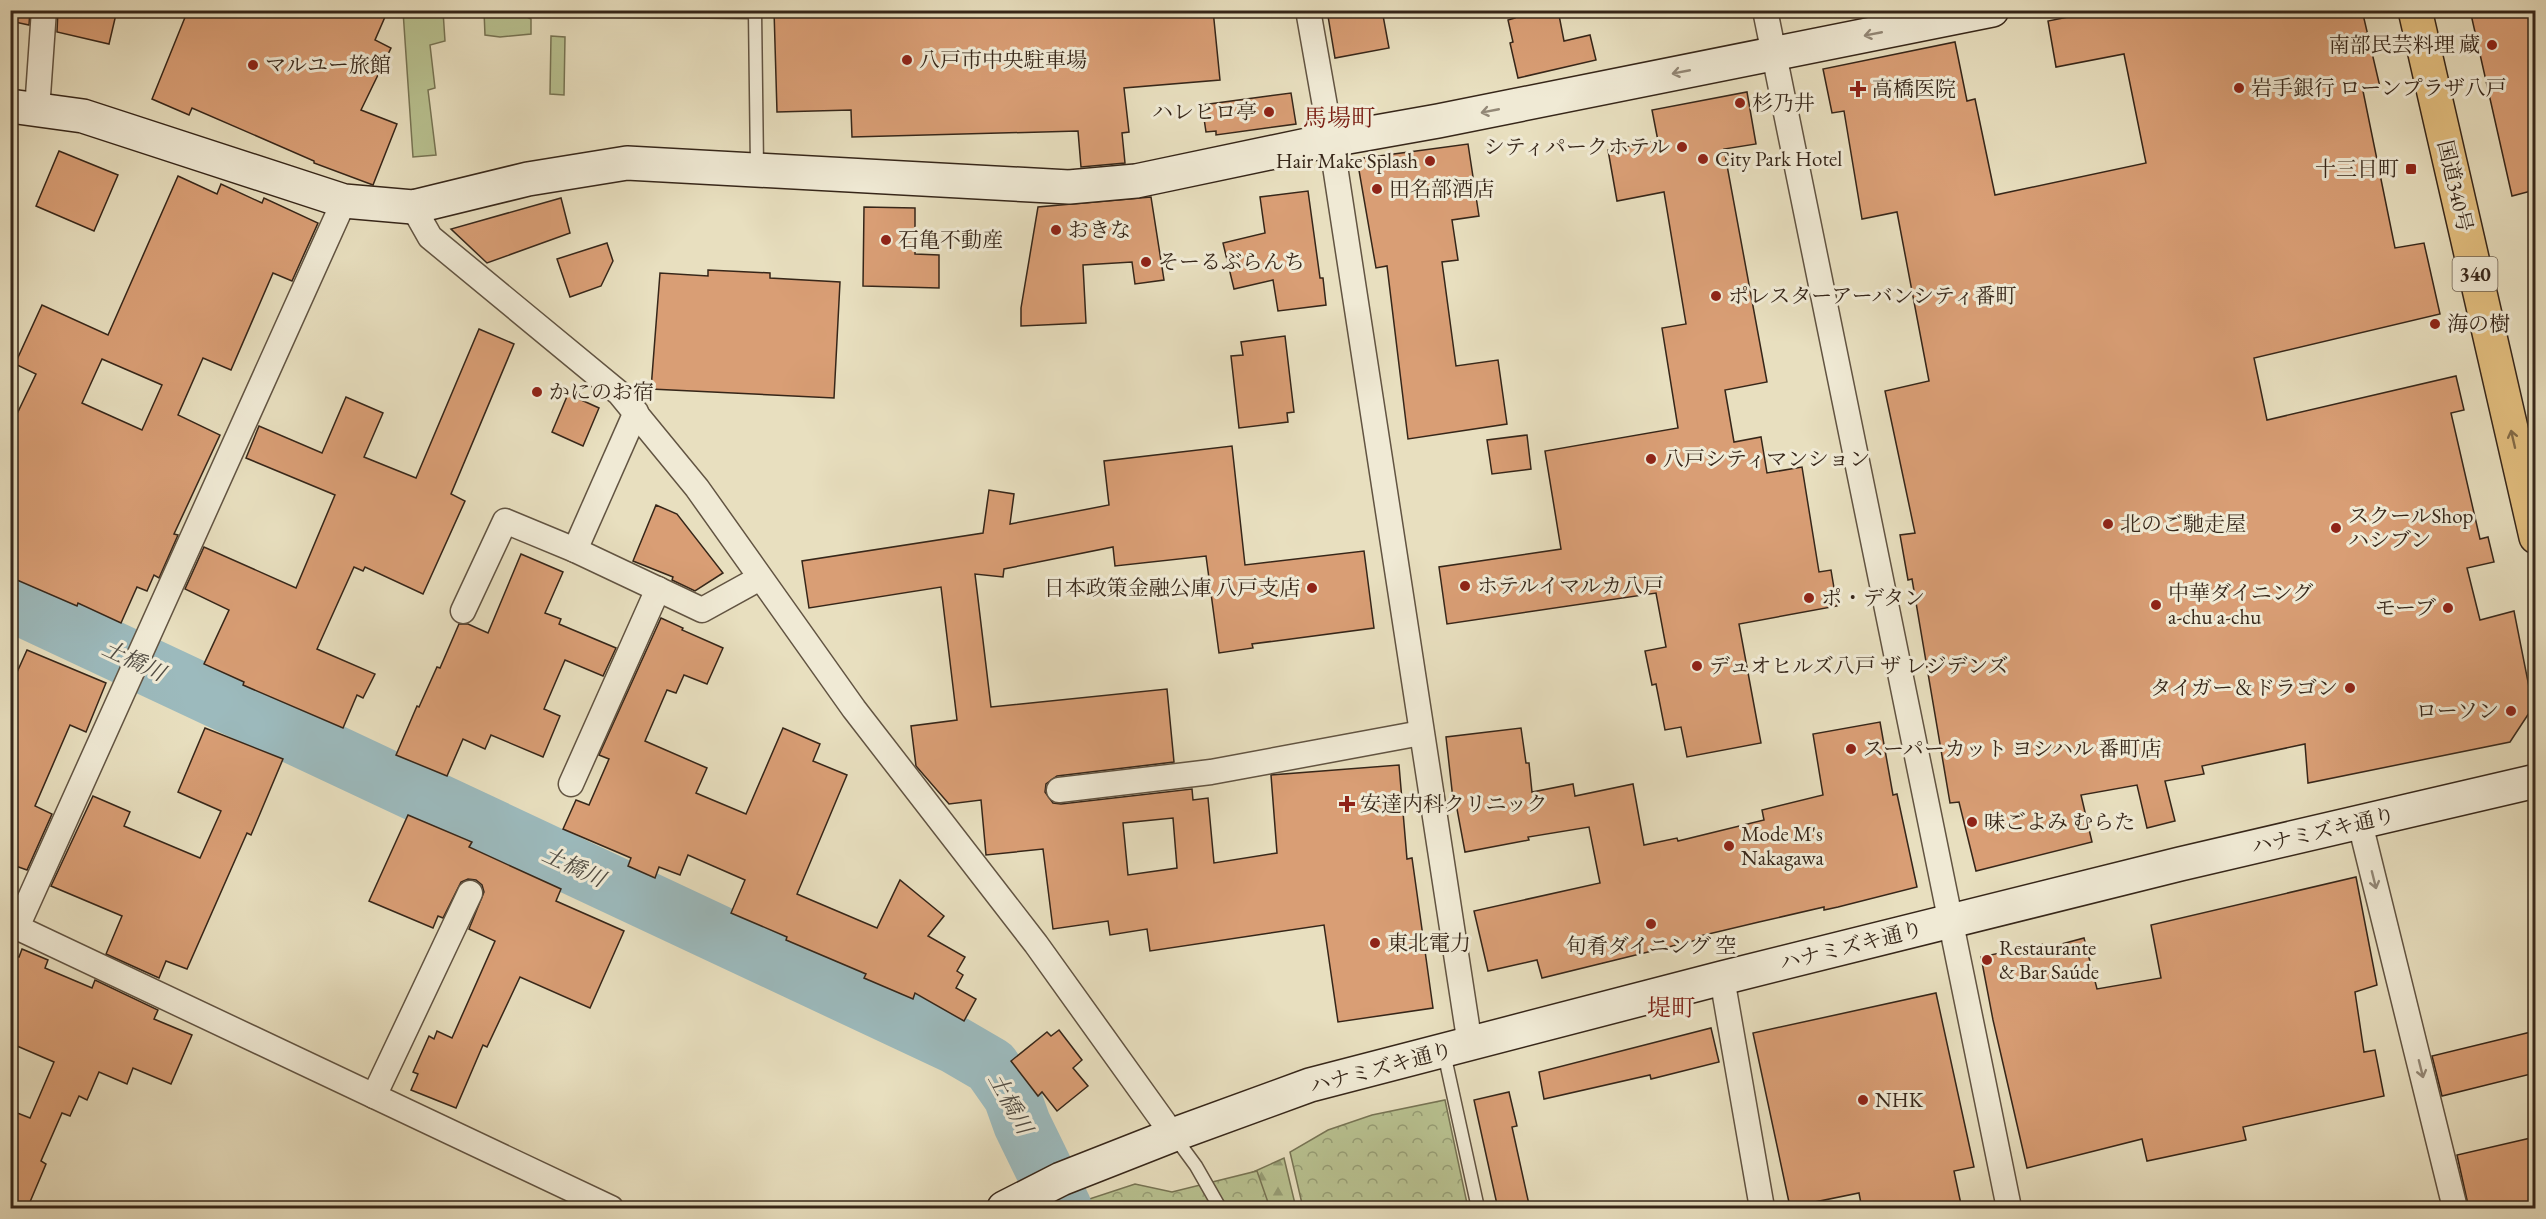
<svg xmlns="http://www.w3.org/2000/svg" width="2546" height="1219" font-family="'EB Garamond','Noto Serif JP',serif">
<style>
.green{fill:#b8c190;stroke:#777454;stroke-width:1.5}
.forest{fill:url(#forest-firs);stroke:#777454;stroke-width:1.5}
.park{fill:url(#park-crowns);stroke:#777454;stroke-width:1.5}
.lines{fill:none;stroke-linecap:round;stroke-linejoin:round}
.river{stroke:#9cbabd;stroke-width:58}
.building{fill:#d99e75;stroke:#362619;stroke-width:1.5;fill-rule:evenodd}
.lane-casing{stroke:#625442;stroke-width:15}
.street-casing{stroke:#625442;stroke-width:27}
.secondary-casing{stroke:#362619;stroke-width:36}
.highway-casing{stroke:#362619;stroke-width:36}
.lane{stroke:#f0ead5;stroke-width:12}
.street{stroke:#f0ead5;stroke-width:24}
.secondary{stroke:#f0ead5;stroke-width:33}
.highway{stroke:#e4c080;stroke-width:33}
.oneway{stroke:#938877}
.oneway2{stroke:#846b47}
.poi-dot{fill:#8f2418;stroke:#f0ead5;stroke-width:2}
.labels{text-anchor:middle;stroke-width:6;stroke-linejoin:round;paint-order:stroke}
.shield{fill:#f0ead5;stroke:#6e6151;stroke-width:1.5}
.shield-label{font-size:20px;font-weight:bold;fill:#362619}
.poi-label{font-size:21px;fill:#362619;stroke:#f0ead5;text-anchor:start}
.street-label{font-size:21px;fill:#362619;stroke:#f0ead5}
.water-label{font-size:22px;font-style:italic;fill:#504b42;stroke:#f0ead5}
.quarter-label{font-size:24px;fill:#7a1f14;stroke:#f0ead5}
</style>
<defs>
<pattern id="forest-firs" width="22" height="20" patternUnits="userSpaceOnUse" patternTransform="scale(1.5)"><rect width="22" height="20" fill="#b8c190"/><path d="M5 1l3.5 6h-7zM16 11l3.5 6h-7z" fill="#969d75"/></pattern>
<pattern id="park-crowns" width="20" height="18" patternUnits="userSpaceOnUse" patternTransform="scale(1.5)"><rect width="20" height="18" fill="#b8c190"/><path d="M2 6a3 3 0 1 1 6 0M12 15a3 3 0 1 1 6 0" fill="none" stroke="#969d75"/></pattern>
</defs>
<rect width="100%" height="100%" fill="#e8dfbf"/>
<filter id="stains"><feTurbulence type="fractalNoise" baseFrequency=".00333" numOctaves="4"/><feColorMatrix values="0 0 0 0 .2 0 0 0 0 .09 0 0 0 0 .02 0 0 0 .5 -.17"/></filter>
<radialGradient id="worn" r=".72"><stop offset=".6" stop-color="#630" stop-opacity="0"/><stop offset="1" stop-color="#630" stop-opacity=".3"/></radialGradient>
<g class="green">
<polygon points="403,11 443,11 445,41 430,45 435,88 428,90 436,155 413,157"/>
<polygon points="484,11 515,11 531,19 531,34 500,37 485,35"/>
<polygon points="551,36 565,37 564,95 550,94"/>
</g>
<polygon class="forest" points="1284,1158 1296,1208 1263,1208 1251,1173"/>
<g class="park">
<polygon points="1445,1100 1468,1208 1303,1208 1290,1152 1328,1130 1372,1115"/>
<polygon points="1257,1171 1270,1208 1062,1208 1135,1184 1172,1192"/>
</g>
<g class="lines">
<polyline class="river" points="10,602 955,1045 991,1066 1012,1096 1022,1124 1063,1208"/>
</g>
<g class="building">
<polygon points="11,10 30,10 29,25 10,21"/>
<polygon points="58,10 117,10 109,44 57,32"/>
<polygon points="188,10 388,10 375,40 391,48 361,110 397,124 373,185 314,163 314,161 192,108 189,115 152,99"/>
<polygon points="774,10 1213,10 1220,80 1124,88 1129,132 1122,133 1125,163 1081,167 1078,131 852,137 851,110 777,112"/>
<polygon points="1327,10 1382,10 1389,48 1335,58"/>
<polygon points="1513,10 1558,10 1564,41 1590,35 1596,60 1518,78 1510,43 1513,42 1508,20 1515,18"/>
<polygon points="2103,10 2362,10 2380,87 2363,91 2395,248 2424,243 2440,314 2254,358 2267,420 2456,376 2464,410 2451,413 2480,539 2488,537 2494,562 2467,568 2480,620 2514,611 2533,707 2510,742 2308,783 2305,744 2202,766 2204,774 2165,781 2175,821 2147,828 2137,785 2081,795 2092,842 1976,871 1959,802 1950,803 1912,579 1908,580 1900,535 1915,533 1885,391 1929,381 1897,212 1862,219 1844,111 1832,113 1823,69 1955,42 1967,101 1975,99 1995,195 2146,163 2124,54 2056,67 2048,21"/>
<polygon points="2470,10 2535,10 2535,190 2512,196"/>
<polygon points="1747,92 1756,144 1724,149 1767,382 1725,390 1734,442 1761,437 1767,473 1802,467 1819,572 1831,570 1837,606 1739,624 1761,743 1687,757 1681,727 1665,730 1656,684 1652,685 1645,651 1666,647 1656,593 1447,624 1439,567 1561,549 1545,451 1678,428 1662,328 1686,324 1664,192 1617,201 1608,150 1658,141 1652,110"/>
<polygon points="1291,93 1296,124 1216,135 1216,131 1206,132 1202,105"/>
<polygon points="1468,144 1479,216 1452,220 1458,260 1442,262 1456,366 1498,360 1507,424 1408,439 1387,266 1376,268 1357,159"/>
<polygon points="59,151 118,175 94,231 36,206"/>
<path d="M178,176L217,194L221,184L262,203L264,198L318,223L292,281L273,273L231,370L203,358L178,415L220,435L174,534L178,535L159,578L154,575L147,591L137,587L121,623L78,603L77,606L10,577V418H15L36,374L15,364L42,305L108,335ZM102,359L162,385L142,430L82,403Z"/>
<polygon points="1308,191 1320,278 1323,278 1326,305 1278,311 1273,280 1234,289 1223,243 1265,233 1260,197"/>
<polygon points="1151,197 1164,280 1135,284 1132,262 1083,265 1086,323 1021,326 1021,308 1038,207"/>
<polygon points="561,198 570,233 487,263 451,229"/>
<polygon points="864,207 915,208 915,254 939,255 939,288 863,286"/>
<polygon points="607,243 613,261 601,286 570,297 557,259"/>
<polygon points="708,270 770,273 770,278 840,282 834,398 651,389 660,273 708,276"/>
<polygon points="479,329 514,344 451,494 465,501 423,594 365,567 363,571 354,567 317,649 375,674 363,698 357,695 343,728 243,685 244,682 204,664 229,610 185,589 204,547 296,588 335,495 246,458 259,426 322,453 346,397 383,413 364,457 416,478"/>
<polygon points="1285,336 1294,412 1287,413 1288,422 1239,428 1231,356 1243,355 1241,342"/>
<polygon points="568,394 599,408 583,446 552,432"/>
<polygon points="1527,435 1531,469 1492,474 1487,440"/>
<path d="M1232,446L1245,565L1364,551L1374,628L1252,644L1253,648L1219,653L1206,556L1115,566L1113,547L1004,569L1003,577L975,574L991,707L1167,689L1174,762L1057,776L1046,784L1045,792L1053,803L1061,804L1192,789L1193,800L1208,798L1214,863L1277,853L1271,775L1399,765L1407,859L1412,858L1433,1008L1338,1022L1324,925L1150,951L1147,929L1110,935L1108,921L1053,929L1043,849L986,855L981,800L949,804L916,766L911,726L957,720L941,587L809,608L802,561L983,533L989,490L1014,494L1010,524L1109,505L1104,461ZM1173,818L1177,868L1128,875L1123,823Z"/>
<polygon points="656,505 677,514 723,573 695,591 672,580 673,577 633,561"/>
<polygon points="521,554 563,572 545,613 561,619 559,624 616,648 603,676 565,660 544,709 560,716 543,757 491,735 485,749 463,739 447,776 396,755 417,706 419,707 437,667 440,668 459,624 468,624 488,633"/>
<polygon points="661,618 683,628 682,630 723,648 707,684 684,675 676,693 667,690 645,741 707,768 696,793 746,814 783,728 820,744 813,761 847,775 797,894 877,928 900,880 944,916 928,936 965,957 957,971 963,975 956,988 976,999 964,1021 915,993 913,999 864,978 866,974 786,940 787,937 731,913 745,880 688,855 680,875 659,867 655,878 628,866 631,858 563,829 576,800 589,805 609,759 599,755"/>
<polygon points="27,650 106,683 86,732 70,725 35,806 52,814 27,870 10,864 10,688"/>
<polygon points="1880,722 1893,795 1897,794 1917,887 1838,907 1824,910 1824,907 1759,922 1700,936 1701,939 1542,978 1537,960 1488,971 1474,911 1600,883 1589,827 1528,837 1529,840 1465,852 1455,798 1453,799 1446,737 1521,728 1526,763 1529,763 1532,792 1573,784 1575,796 1633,784 1644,845 1677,838 1678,841 1764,820 1762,810 1823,795 1813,734"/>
<polygon points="205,728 283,759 251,835 247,833 187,969 166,961 159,978 106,954 122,916 51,886 93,796 130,812 124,826 200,858 221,811 178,792"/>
<polygon points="408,815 472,842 469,847 561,889 556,901 624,931 590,1008 520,977 487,1047 483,1045 456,1108 411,1090 418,1074 413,1072 429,1036 434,1039 437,1031 452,1038 495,941 469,929 484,892 482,885 476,880 468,879 461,882 443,918 438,916 433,928 369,901"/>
<polygon points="2356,877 2377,985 2355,992 2364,1052 2375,1050 2384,1096 2243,1127 2246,1140 2147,1161 2142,1139 2027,1168 1993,1020 1981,957 2042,944 2043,949 2084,938 2097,989 2161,978 2151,925"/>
<polygon points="22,949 48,960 45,968 92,988 95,980 158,1010 154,1019 192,1035 171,1084 133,1068 127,1084 99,1072 87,1100 79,1096 70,1116 62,1113 41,1161 46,1164 27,1209 10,1209 10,1110 30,1118 54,1062 10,1043 10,953 19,957"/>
<polygon points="1936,993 1974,1167 1954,1171 1962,1209 1862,1209 1859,1193 1790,1207 1753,1033"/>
<polygon points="1711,1028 1719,1062 1651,1079 1650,1075 1544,1099 1539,1072"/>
<polygon points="1059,1030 1082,1060 1073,1068 1088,1086 1057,1111 1042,1092 1038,1096 1011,1061 1047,1032 1051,1036"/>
<polygon points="2535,1031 2535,1073 2442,1096 2432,1056"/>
<polygon points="1509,1092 1517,1126 1512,1127 1530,1209 1498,1209 1474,1100"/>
<polygon points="2535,1137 2535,1202 2505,1209 2469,1209 2457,1155"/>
</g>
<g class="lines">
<g class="lane-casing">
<g id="lane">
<polyline points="563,10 755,12 757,167"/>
<polyline points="1444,1053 1478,1208"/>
<polyline points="1174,1136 1196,1166 1220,1208"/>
</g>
</g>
<g class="street-casing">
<g id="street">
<polyline points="1308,10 1331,140 1470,1045"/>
<polyline points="1765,10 2009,1208"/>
<polyline points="37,110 44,10"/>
<polyline points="413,207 430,237 619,393 697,488 854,709 1036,944 1173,1135"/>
<polyline points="575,550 636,412"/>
<polyline points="463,611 505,521 575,550 702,610 760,578"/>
<polyline points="571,784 658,589"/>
<polyline points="1059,790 1211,772 1421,733"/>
<polyline points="2360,823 2455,1208"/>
<polyline points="10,924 611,1208"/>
<polyline points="17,927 344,201"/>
<polyline points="1722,978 1762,1208"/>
<polyline points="374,1096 470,893"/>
</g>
</g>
<g class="secondary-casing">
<g id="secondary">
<polyline points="10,106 83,116 344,201 413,207 528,179 627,163 1069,187 1136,181 1331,140 1438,121 1992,10"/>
<polyline points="1004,1208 1061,1179 1173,1135 1310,1085 1722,978 2180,864 2536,781"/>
</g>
</g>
<g class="highway-casing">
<polyline id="highway" points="2415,10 2536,537"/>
</g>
<use href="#lane" class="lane"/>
<use href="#street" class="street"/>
<use href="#secondary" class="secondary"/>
<use href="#highway" class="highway"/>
</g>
<defs><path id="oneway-shaft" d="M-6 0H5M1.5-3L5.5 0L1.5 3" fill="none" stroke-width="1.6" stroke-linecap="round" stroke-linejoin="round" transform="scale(1.5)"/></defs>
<g class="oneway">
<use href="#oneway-shaft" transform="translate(1873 34) rotate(169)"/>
<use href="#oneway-shaft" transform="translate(1681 72) rotate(169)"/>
<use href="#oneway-shaft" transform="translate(1490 111) rotate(169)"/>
<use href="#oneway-shaft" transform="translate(2374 880) rotate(76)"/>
<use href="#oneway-shaft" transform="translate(2421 1069) rotate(76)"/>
</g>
<use class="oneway2" href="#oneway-shaft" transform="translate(2513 439) rotate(-103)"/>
<g class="poi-dot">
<circle cx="2492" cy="45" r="6"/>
<circle cx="907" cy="60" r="6"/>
<circle cx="253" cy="65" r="6"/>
<circle cx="2239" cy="88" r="6"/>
<path d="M1855 80h6v6h6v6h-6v6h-6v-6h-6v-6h6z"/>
<circle cx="1740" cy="103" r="6"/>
<circle cx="1269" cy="112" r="6"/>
<circle cx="1682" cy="147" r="6"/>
<circle cx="1703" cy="159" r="6"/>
<circle cx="1430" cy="161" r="6"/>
<rect x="2405" y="163" width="12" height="12" rx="3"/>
<circle cx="1377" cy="189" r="6"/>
<circle cx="1056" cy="230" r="6"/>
<circle cx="886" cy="240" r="6"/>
<circle cx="1146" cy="262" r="6"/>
<circle cx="1716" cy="296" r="6"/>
<circle cx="2435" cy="324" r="6"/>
<circle cx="537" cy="392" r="6"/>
<circle cx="1651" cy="459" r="6"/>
<circle cx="2108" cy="524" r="6"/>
<circle cx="2336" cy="528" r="6"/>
<circle cx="1465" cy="586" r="6"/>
<circle cx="1312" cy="588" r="6"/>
<circle cx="1809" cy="598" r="6"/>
<circle cx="2156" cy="605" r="6"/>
<circle cx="2448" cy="608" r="6"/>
<circle cx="1697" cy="666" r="6"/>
<circle cx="2350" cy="688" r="6"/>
<circle cx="2511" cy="711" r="6"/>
<circle cx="1851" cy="749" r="6"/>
<path d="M1344 795h6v6h6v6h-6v6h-6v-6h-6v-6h6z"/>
<circle cx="1972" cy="822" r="6"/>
<circle cx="1729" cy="846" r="6"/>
<circle cx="1651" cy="924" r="6"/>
<circle cx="1375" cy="943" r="6"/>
<circle cx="1987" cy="960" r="6"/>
<circle cx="1863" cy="1100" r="6"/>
</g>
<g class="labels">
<rect class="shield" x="2452.5" y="257" width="45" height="34" rx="4.5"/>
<g class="shield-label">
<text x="2475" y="281">340</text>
</g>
<g class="poi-label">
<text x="2480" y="52" text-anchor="end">南部民芸料理 蔵</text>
<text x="919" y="67">八戸市中央駐車場</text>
<text x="265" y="72">マルユー旅館</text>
<text x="2251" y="95">岩手銀行 ローンプラザ八戸</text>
<text x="1872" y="96">高橋医院</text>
<text x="1752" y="110">杉乃井</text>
<text x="1257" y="119" text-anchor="end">ハレヒロ亭</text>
<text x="1670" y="154" text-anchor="end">シティパークホテル</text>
<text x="1715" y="166">City Park Hotel</text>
<text x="1418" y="168" text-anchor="end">Hair Make Splash</text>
<text x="2399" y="176" text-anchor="end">十三日町</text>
<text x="1389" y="196">田名部酒店</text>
<text x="1068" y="237">おきな</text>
<text x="898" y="247">石亀不動産</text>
<text x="1158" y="269">そーるぶらんち</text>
<text x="1728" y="303">ポレスターアーバンシティ番町</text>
<text x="2447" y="331">海の樹</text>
<text x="549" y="399">かにのお宿</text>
<text x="1663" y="466">八戸シティマンション</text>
<text x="2348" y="523">スクールShop<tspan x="2348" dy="24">ハシブン</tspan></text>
<text x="2120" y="531">北のご馳走屋</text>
<text x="1477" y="593">ホテルイマルカ八戸</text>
<text x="1300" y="595" text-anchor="end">日本政策金融公庫 八戸支店</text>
<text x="2168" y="600">中華ダイニング<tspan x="2168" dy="24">a-chu a-chu</tspan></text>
<text x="1821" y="605">ポ・デタン</text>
<text x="2436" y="615" text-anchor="end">モーブ</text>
<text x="1709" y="673">デュオヒルズ八戸 ザ レジデンズ</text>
<text x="2338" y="695" text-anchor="end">タイガー＆ドラゴン</text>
<text x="2499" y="718" text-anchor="end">ローソン</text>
<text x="1863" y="756">スーパーカット ヨシハル 番町店</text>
<text x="1360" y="811">安達内科クリニック</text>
<text x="1984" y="829">味ごよみ むらた</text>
<text x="1741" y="841">Mode M's<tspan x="1741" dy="24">Nakagawa</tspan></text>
<text x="1387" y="950">東北電力</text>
<text x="1651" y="953" text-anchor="middle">旬肴ダイニング 空</text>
<text x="1999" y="955">Restaurante<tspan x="1999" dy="24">&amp; Bar Saúde</tspan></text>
<text x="1875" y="1107">NHK</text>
</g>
<g class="street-label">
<text transform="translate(2455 186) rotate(77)" y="7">国道340号</text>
<text transform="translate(2323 831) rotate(-13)" y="7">ハナミズキ通り</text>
<text transform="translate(1851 946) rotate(-14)" y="7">ハナミズキ通り</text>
<text transform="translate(1381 1068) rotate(-15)" y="7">ハナミズキ通り</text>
</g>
<g class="water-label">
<text transform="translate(134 660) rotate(25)" y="8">土橋川</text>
<text transform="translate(574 866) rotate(25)" y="8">土橋川</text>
<text transform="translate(1011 1103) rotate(61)" y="8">土橋川</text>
</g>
<g class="quarter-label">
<text x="1339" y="126">馬場町</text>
<text x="1671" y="1016">堤町</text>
</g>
</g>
<rect width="2546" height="1219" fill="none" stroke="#e8dfbf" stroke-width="36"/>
<rect x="12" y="12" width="2522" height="1195" fill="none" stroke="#362619" stroke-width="3"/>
<rect x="18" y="18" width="2510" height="1183" fill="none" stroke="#362619" stroke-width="1.5"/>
<rect width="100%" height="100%" filter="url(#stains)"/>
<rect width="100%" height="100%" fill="url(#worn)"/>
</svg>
